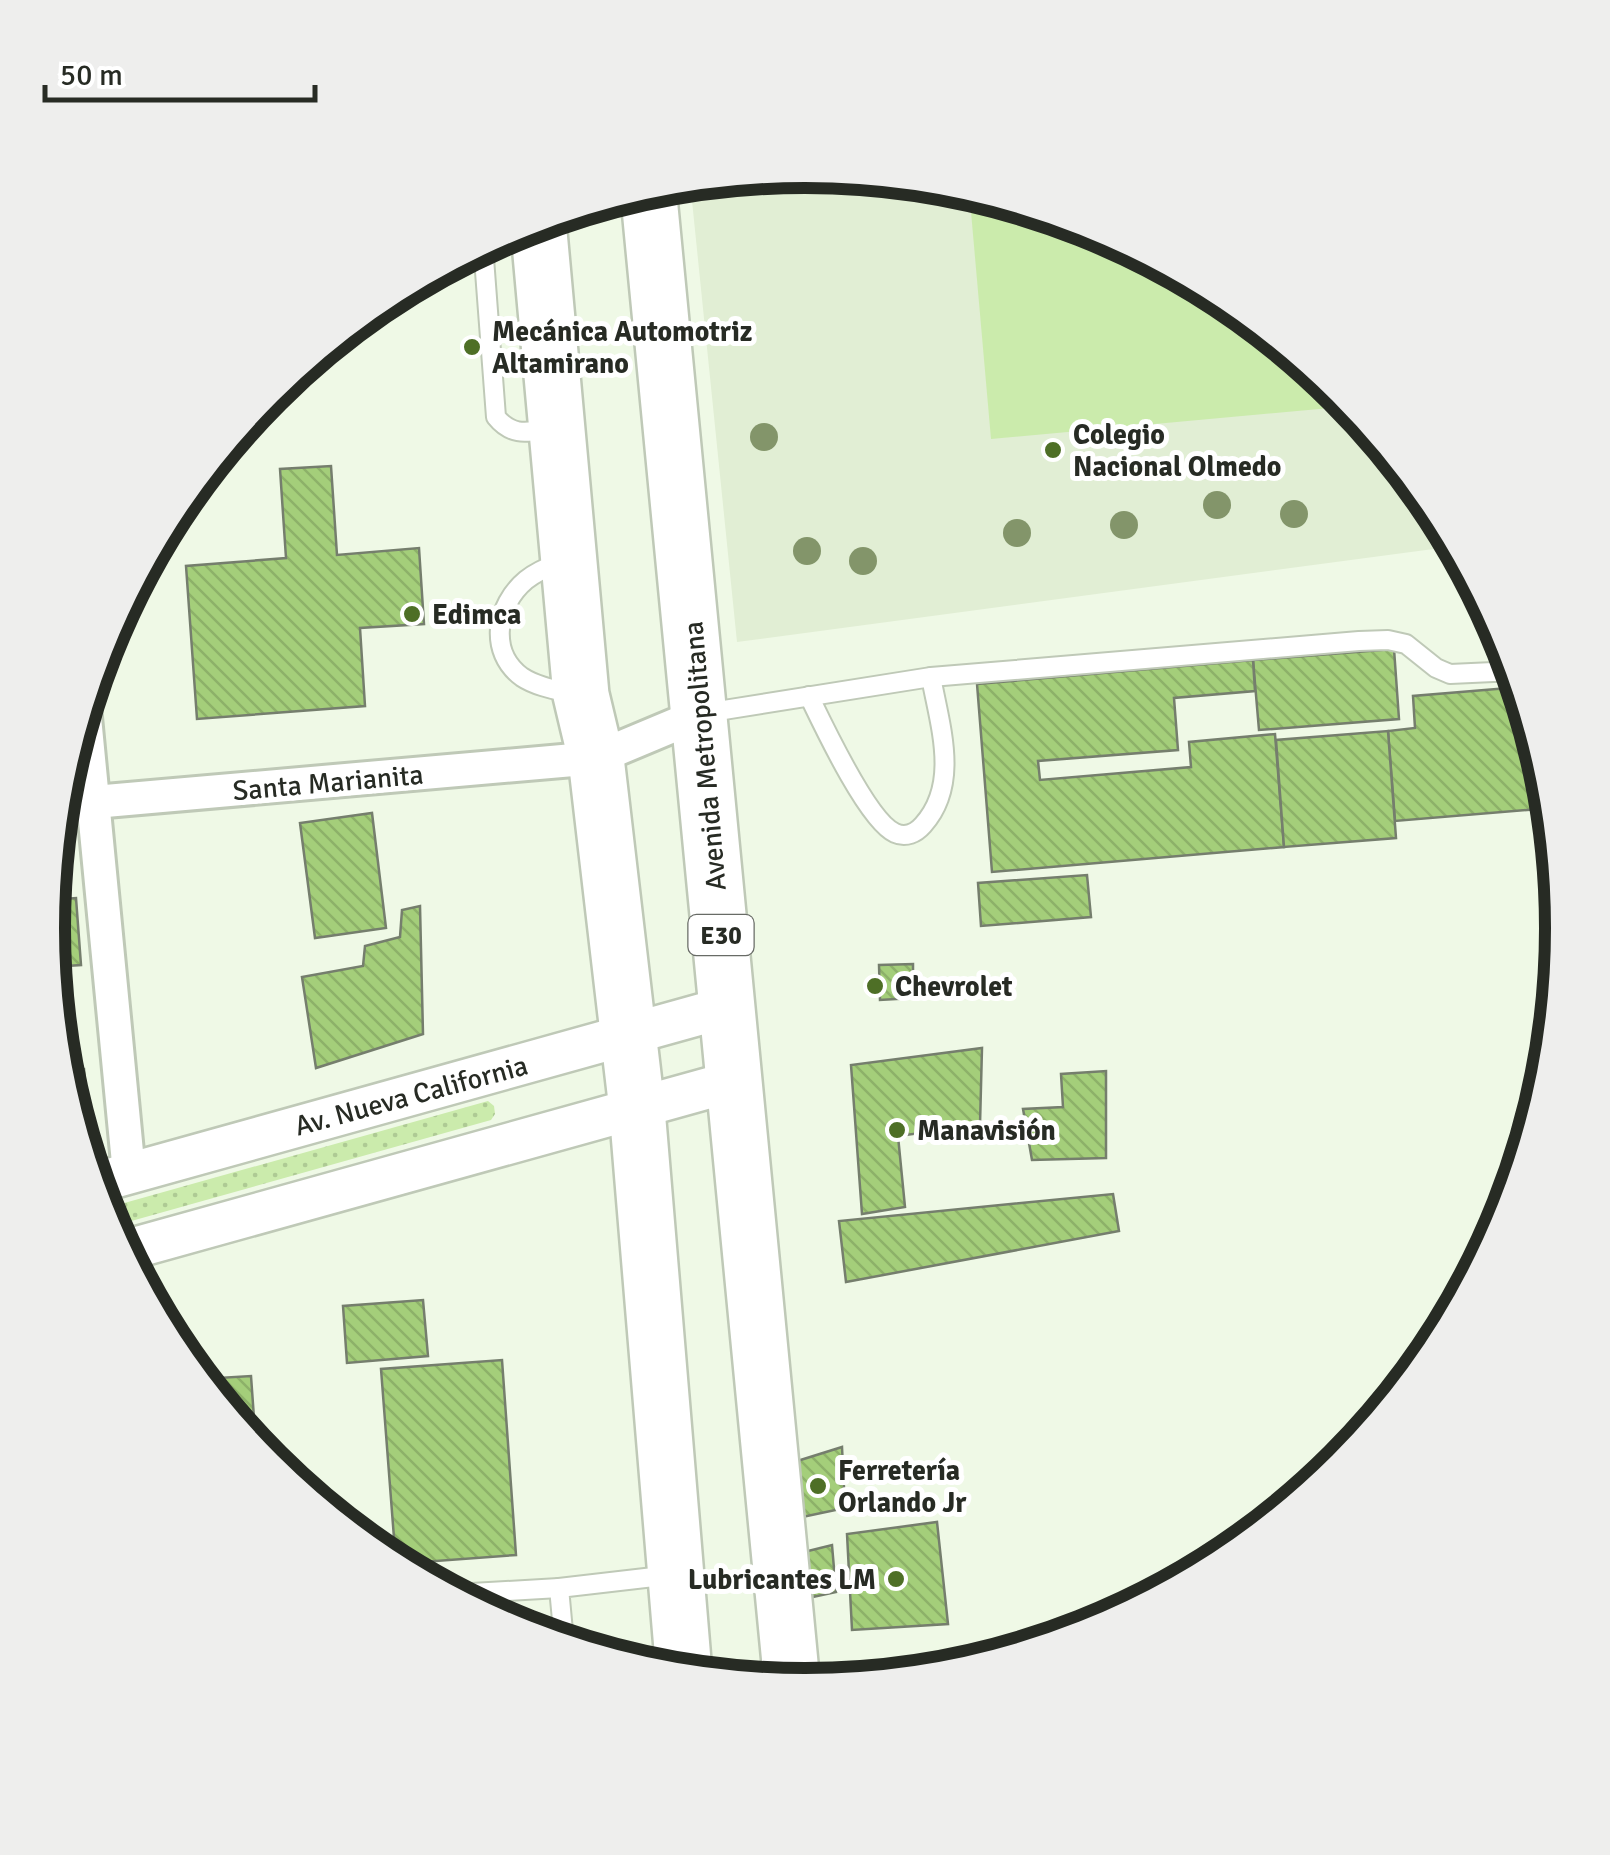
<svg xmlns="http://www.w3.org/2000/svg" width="1610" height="1855" font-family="Signika,sans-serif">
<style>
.built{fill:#e1eed4}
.grass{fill:url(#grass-dots)}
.pitch{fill:#cbebac}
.building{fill:url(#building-back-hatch);stroke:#757e6d;stroke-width:2.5}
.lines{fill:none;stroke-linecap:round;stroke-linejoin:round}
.service-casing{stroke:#bfc9b7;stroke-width:22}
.minor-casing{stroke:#bfc9b7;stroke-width:38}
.tertiary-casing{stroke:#bfc9b7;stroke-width:45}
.trunk-casing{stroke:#bfc9b7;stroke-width:60}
.service{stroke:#fff;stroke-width:18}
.minor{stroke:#fff;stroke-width:32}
.tertiary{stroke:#fff;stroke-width:40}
.trunk{stroke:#fff;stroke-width:55}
.tree{fill:#83956a}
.poi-dot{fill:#4e6f26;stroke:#fff;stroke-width:4}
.labels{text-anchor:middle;stroke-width:10;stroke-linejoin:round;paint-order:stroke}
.shield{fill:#fff;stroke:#686b66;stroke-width:2.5}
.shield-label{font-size:25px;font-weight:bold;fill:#272b24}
.poi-label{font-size:28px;font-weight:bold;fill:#272b24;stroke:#fff;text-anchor:start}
.street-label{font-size:28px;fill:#272b24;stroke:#fff}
.rim{fill:none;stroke:#272b24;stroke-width:12}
</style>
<defs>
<pattern id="grass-dots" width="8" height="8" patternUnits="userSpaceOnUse" patternTransform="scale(2.5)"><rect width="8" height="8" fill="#cbebac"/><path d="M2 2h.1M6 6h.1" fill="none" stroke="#aeca94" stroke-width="1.8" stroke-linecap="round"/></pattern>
<pattern id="building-back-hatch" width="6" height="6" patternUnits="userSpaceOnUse" patternTransform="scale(2.5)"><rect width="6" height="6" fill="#a4ce7a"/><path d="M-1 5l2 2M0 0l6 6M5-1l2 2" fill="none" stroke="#8db169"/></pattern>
</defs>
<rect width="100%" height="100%" fill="#eff9e6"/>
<polygon class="built" points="806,170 953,185 1095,228 1226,298 1341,392 1435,507 1456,546 737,642 690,181"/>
<polygon class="grass" points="488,1101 494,1106 495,1114 491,1120 110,1227 103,1209"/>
<polygon class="pitch" points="969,189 1095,228 1226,298 1341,392 1352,406 991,439"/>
<g class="building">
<polygon points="405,287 406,303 373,307 385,297"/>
<polygon points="331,466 337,555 419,548 424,624 360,628 365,706 197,719 186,566 286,558 280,469"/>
<polygon points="1394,649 1399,719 1259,730 1253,660"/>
<polygon points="1253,660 1255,691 1174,698 1178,750 1038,761 1040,780 1191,767 1189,742 1275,734 1284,847 992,872 977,684"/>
<polygon points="1520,687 1548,780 1551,808 1395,821 1388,731 1415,728 1413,696"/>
<polygon points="1388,731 1396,838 1284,847 1276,740"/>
<polygon points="372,813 386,928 315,938 300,823"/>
<polygon points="1087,875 1091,917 981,926 978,883"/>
<polygon points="76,898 81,965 51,967 48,927 50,900"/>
<polygon points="420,906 423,1034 316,1068 302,977 363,966 365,946 400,937 402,910"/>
<polygon points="913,964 913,998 880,1000 879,965"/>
<polygon points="982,1048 980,1125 898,1136 905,1207 862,1214 851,1065"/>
<polygon points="84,1069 88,1117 75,1118 62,1071"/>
<polygon points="1106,1071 1106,1158 1032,1160 1023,1109 1063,1107 1061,1074"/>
<polygon points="1113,1194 1119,1231 846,1282 839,1221"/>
<polygon points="423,1300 428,1356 347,1363 343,1306"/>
<polygon points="502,1360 516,1555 396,1564 381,1369"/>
<polygon points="251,1376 256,1446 200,1379"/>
<polygon points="842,1447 845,1508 793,1519 791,1463"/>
<polygon points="937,1522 948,1624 852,1630 847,1534"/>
<polygon points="832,1545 836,1592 799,1600 796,1554"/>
<polygon points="518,1618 519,1628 500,1619"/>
</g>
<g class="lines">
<g class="service-casing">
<g id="service">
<path d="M483,245L496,417C512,437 528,432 551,429"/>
<path d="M561,562C550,566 536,572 526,580C496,605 488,652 522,677C537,687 558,690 575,694"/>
<path d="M809,696C823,725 868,821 895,833C906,838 916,833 923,825C960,784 940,726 931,677"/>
<polyline points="705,713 931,677 1359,641 1388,640 1406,644 1436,668 1450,674 1515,671"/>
<polyline points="454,1594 559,1588"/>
<polyline points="564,1642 559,1588 671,1575"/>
</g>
</g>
<g class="minor-casing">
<g id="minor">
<polyline points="84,707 129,1173"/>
<polyline points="60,805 596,758 701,714"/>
</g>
</g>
<g class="tertiary-casing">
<g id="tertiary">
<polyline points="95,1183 727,1007"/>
<polyline points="123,1251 734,1081"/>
</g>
</g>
<g class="trunk-casing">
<g id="trunk">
<polyline points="648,187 792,1684"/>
<polyline points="538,221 581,695 596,758 637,1109 684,1673"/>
</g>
</g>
<use href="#service" class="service"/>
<use href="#minor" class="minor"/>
<use href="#tertiary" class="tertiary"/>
<use href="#trunk" class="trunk"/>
</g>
<g class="tree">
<circle cx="764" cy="437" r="14"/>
<circle cx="1217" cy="505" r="14"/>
<circle cx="1294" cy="514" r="14"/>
<circle cx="1124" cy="525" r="14"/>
<circle cx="1017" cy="533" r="14"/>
<circle cx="807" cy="551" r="14"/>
<circle cx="863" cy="561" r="14"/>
</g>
<g class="poi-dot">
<circle cx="472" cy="347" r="10"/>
<circle cx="1053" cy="450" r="10"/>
<circle cx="412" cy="614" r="10"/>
<circle cx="875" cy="986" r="10"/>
<circle cx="897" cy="1130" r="10"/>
<circle cx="818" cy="1486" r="10"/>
<circle cx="896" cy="1579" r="10"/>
</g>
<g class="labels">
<rect class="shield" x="688.5" y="915" width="65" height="40" rx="8"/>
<g class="shield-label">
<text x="721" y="944">E30</text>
</g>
<g class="poi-label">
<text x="492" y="341">Mecánica Automotriz<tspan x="492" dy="32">Altamirano</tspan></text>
<text x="1073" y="444">Colegio<tspan x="1073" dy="32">Nacional Olmedo</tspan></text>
<text x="432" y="624">Edimca</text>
<text x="895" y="996">Chevrolet</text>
<text x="917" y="1140">Manavisión</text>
<text x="838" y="1480">Ferretería<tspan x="838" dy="32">Orlando Jr</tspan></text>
<text x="876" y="1589" text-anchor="end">Lubricantes LM</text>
</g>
<g class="street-label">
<text transform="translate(704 756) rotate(-95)" y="10">Avenida Metropolitana</text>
<text transform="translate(328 782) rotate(-5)" y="10">Santa Marianita</text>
<text transform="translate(411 1095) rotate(-15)" y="10">Av. Nueva California</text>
</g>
</g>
<path d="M0 0H1610V1855H0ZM65 928a740 740 0 1 1 1480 0a740 740 0 1 1-1480 0Z" fill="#eeeeed" fill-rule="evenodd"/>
<path class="rim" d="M65 928a740 740 0 1 1 1480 0a740 740 0 1 1-1480 0Z"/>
<path d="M45 85v15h270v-15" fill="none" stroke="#272b24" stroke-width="5"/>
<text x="60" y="85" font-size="30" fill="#272b24" stroke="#ffffff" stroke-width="8" paint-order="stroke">50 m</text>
</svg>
